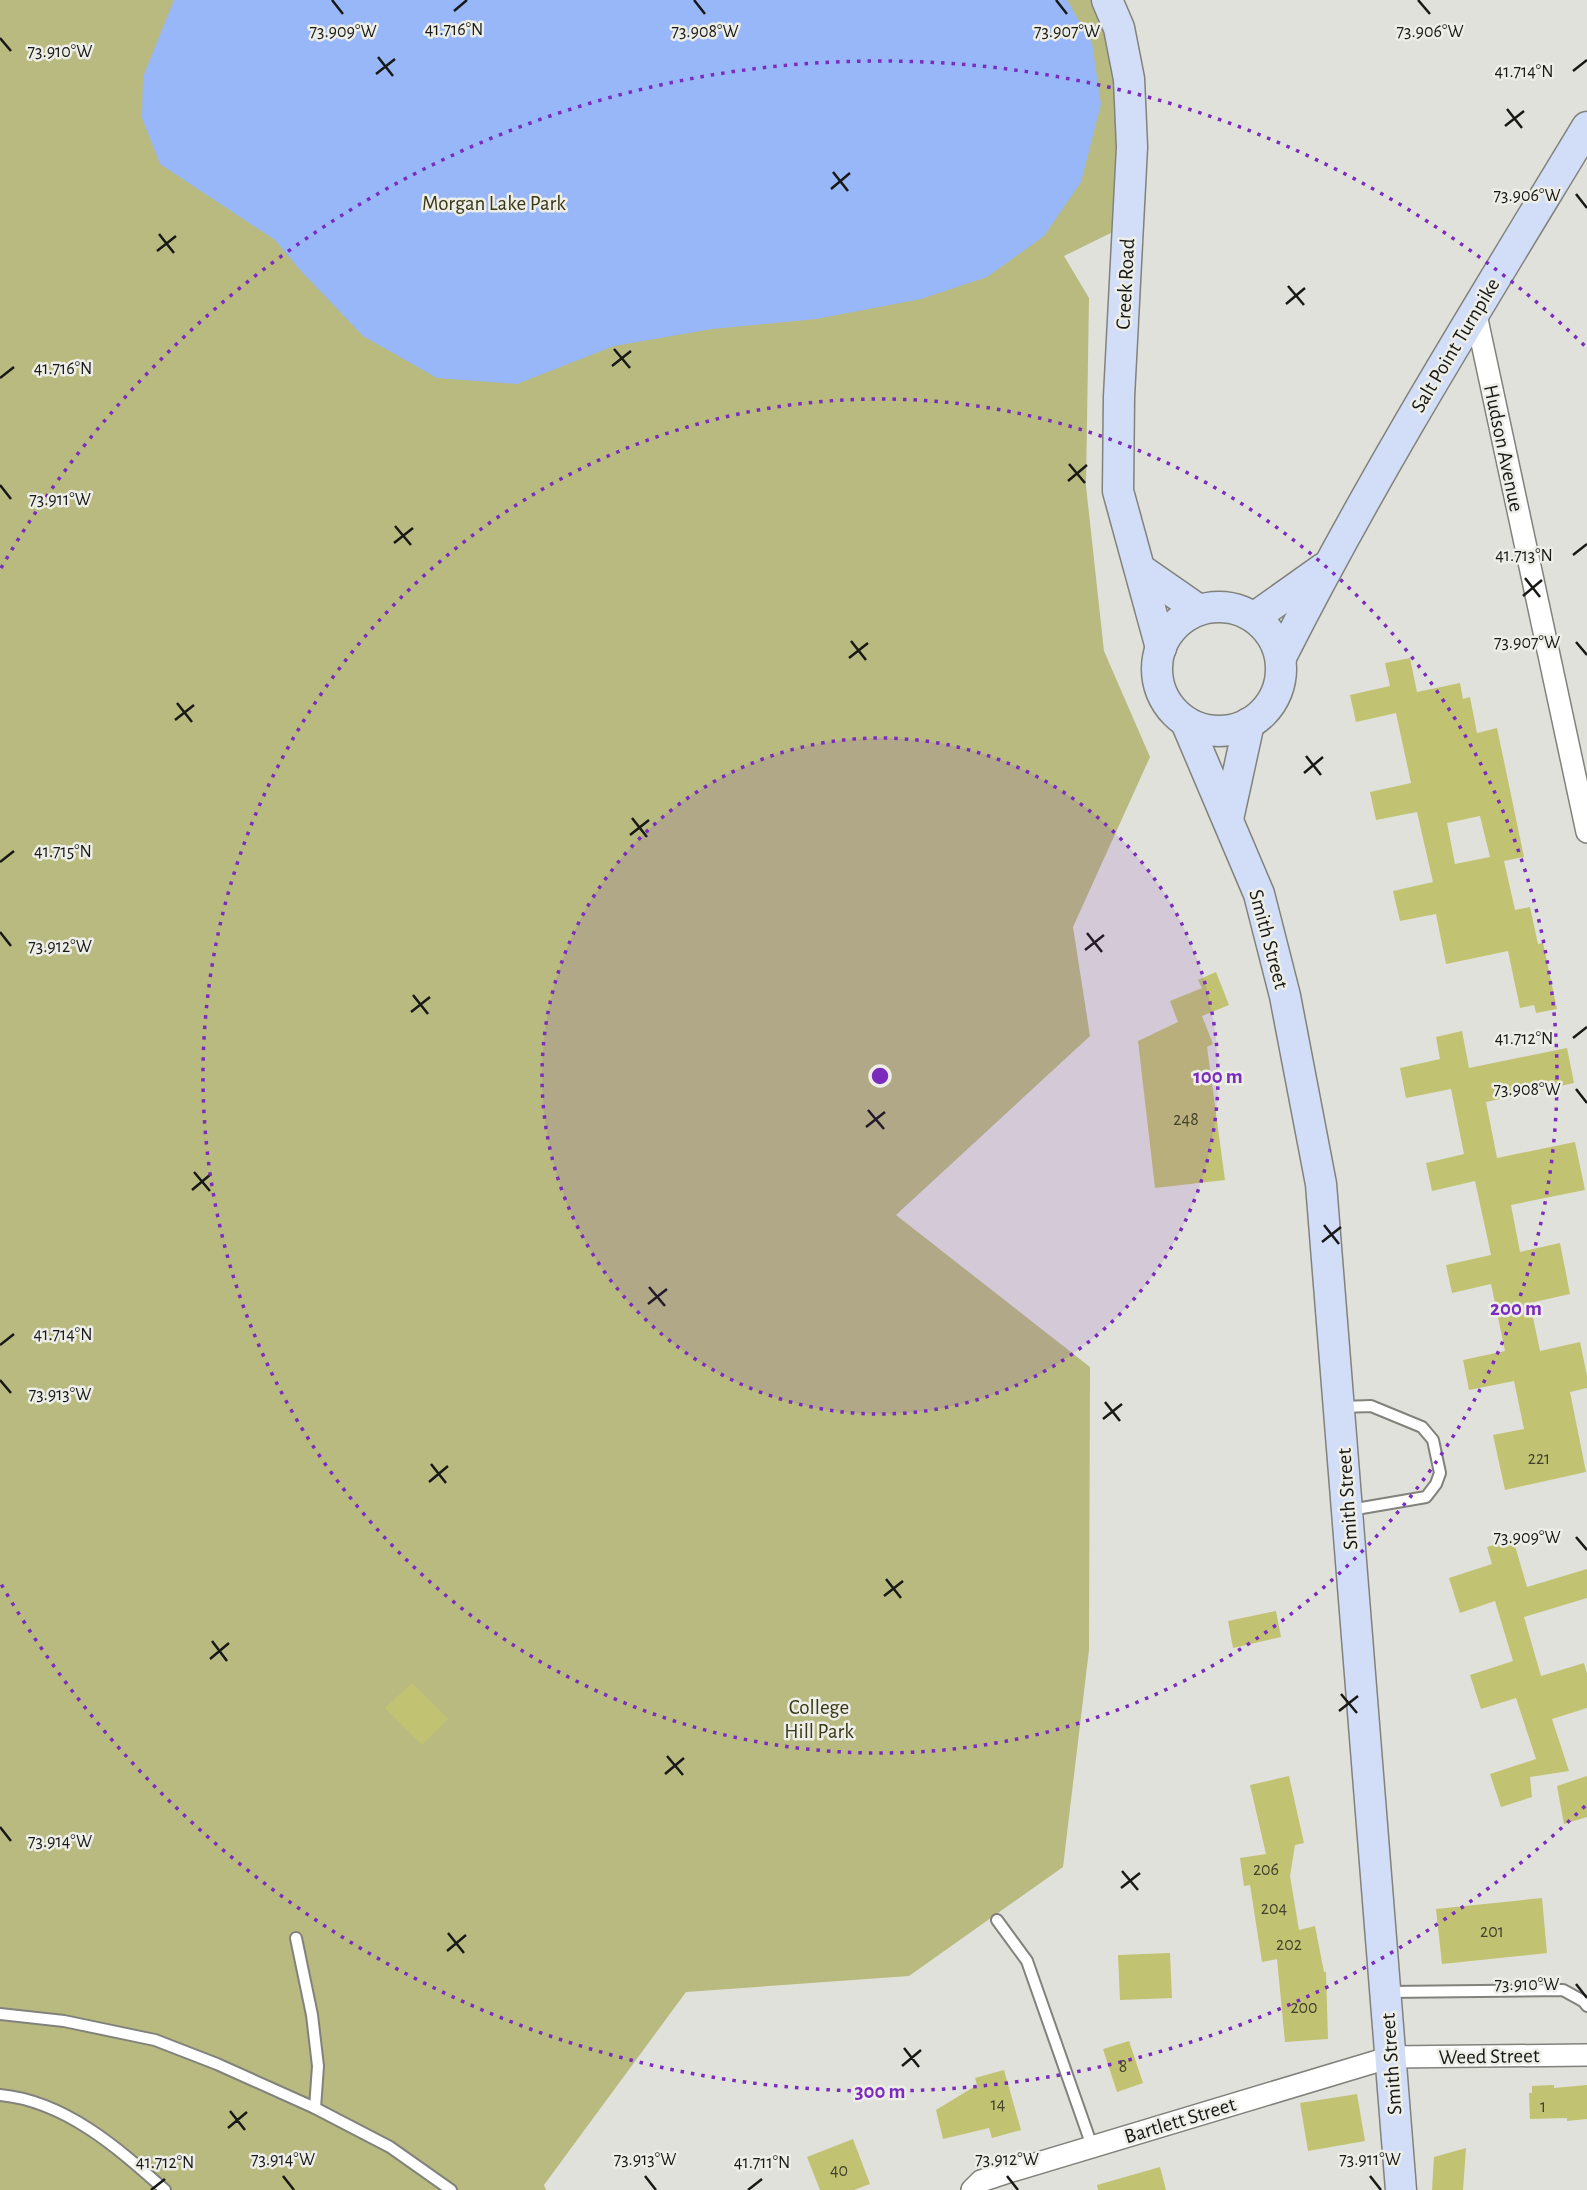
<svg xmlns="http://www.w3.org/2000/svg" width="1587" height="2190" font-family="'Alegreya Sans',sans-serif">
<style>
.green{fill:#b9ba80}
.water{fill:#97b7f9}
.building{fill:#c2c273;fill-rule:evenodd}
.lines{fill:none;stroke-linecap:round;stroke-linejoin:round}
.lane-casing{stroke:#81827c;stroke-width:14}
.street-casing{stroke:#81827c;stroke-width:24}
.secondary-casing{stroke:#81827c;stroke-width:33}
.lane{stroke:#fff;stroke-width:10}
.street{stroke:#fff;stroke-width:21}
.secondary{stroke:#d2def8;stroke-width:30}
.ticks{fill:none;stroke:#181816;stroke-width:2.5}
.ring{fill:none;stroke:#7b2cbf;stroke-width:3.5;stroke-dasharray:3.5 7}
.labels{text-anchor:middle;stroke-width:5;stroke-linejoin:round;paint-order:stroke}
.number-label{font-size:18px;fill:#42422d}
.park-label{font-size:21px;fill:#383815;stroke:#eeeee8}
.street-label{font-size:21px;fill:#181816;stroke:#eeeee8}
.ticks-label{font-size:18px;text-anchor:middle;fill:#181816;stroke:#eeeee8;stroke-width:5;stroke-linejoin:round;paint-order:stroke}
.centre{fill:#7b2cbf;stroke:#eeeee8;stroke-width:3.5}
.ring-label{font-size:21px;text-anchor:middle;font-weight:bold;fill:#7b2cbf;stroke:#eeeee8;stroke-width:5;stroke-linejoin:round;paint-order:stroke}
</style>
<rect width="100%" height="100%" fill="#e1e1db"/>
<polygon class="green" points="0,0 1096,0 1129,79 1129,224 1064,256 1089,298 1086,486 1104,651 1150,757 1073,927 1090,1036 896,1215 1090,1367 1089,1650 1063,1867 909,1976 686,1992 544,2185 546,2190 0,2190"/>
<polygon class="water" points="174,0 1067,0 1092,43 1101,104 1081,182 1044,236 987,277 921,299 816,319 712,329 614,346 517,384 437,378 363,336 301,271 275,240 160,164 142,118 143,77"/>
<g class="building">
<path d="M1410,658L1417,692L1460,683L1463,699L1470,697L1477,733L1497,728L1524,857L1504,861L1515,910L1530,907L1538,944L1543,943L1557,1009L1536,1013L1534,1005L1520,1008L1508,951L1446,964L1436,914L1400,921L1393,891L1433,882L1417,812L1376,820L1370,792L1411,783L1396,713L1356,722L1350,695L1390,686L1385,663ZM1480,816L1490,857L1455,864L1447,823Z"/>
<polygon points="1216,972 1229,1005 1202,1016 1213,1044 1207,1047 1225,1180 1155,1188 1138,1041 1178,1022 1170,1001 1202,988 1198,980"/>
<polygon points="1462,1031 1469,1068 1567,1048 1574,1083 1486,1102 1497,1158 1575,1142 1585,1190 1511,1205 1520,1252 1560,1243 1570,1294 1530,1303 1540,1351 1580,1342 1587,1376 1587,1388 1570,1392 1586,1472 1505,1490 1493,1435 1524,1429 1514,1381 1469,1390 1463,1360 1505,1351 1491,1284 1452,1293 1446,1265 1491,1255 1475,1181 1432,1191 1426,1163 1464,1154 1451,1089 1406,1098 1400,1068 1440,1059 1436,1037"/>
<polygon points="1513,1539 1527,1587 1587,1569 1587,1598 1524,1617 1541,1676 1584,1663 1587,1674 1587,1708 1552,1719 1569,1771 1530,1777 1532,1797 1501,1807 1490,1774 1536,1759 1516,1698 1481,1709 1470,1675 1513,1661 1495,1601 1460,1613 1449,1578 1492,1564 1487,1547"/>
<polygon points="1276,1611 1281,1637 1233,1648 1228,1621"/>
<polygon points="412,1683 448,1719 422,1745 385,1708"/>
<polygon points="1289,1776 1304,1843 1295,1845 1290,1876 1299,1930 1315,1926 1324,1972 1326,1972 1328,2039 1285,2042 1277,1959 1262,1962 1250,1885 1244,1886 1240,1858 1266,1854 1250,1785"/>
<polygon points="1587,1776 1587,1817 1564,1824 1557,1786"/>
<polygon points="1542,1898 1547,1953 1442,1964 1436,1909"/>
<polygon points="1170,1953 1172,1998 1120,2000 1118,1955"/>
<polygon points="1129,2041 1143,2083 1117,2092 1103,2049"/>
<polygon points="1004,2070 1021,2130 992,2138 989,2128 943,2139 936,2110 977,2085 975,2078"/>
<polygon points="1554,2085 1554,2088 1587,2085 1587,2119 1567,2121 1567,2118 1530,2119 1529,2093 1532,2093 1532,2086"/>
<polygon points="1357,2094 1365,2141 1308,2151 1300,2103"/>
<polygon points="853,2139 870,2184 854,2190 820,2190 807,2157"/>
<polygon points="1466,2148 1463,2190 1432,2190 1434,2157"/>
<polygon points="1160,2167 1166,2190 1098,2190 1097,2185"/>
</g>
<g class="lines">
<g class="lane-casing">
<g id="lane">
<polyline points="1342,1407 1371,1406 1422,1427 1433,1440 1440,1473 1436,1484 1426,1497 1350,1510"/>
<polyline points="997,1920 1027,1961 1092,2146"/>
<polyline points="296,1938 312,2015 318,2066 315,2108"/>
<polyline points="1388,1992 1563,1990 1583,2001 1587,2006"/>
<polyline points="0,2014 64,2021 155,2040 217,2064 315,2108 390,2147 451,2190"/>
<path d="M0,2095C65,2101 118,2148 165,2190"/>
</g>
</g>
<g class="street-casing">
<g id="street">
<polyline points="1475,310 1587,832"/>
<polyline points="972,2190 981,2181 1005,2173 1391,2057 1587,2055"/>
</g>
</g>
<g class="secondary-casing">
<g id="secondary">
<polyline points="1107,0 1119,28 1129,79 1132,147 1119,397 1118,491 1161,648"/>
<polyline points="1140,569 1199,610"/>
<circle cx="1219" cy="669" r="62"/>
<polyline points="1255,617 1324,568"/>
<path d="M1281,657C1373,475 1481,302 1587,127"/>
<polyline points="1186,722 1259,894 1285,996 1321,1184 1401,2190"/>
<polyline points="1228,819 1249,723"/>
</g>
</g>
<use href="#lane" class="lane"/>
<use href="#street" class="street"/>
<use href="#secondary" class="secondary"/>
</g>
<path class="ticks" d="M332,0L343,14M694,0L705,14M1056,0L1067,14M1418,0L1430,14M454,11L467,0M0,38L11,51M378,57L393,76M1573,71L1587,60M376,74L395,59M1507,109L1522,128M1505,126L1524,111M833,172L848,191M831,189L850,173M1576,194L1587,208M159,234L174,253M157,251L176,236M1288,286L1304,305M1286,304L1305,288M614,349L630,368M612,366L631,351M0,378L14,367M1069,464L1085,483M1068,481L1087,465M0,485L11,499M395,526L411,545M394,543L413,528M1573,555L1587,544M1525,578L1540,597M1523,596L1542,580M851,641L866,660M1576,642L1587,655M849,658L868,643M177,703L192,722M175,720L194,705M1306,756L1321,775M1304,773L1323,757M632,818L647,837M630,835L649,820M0,862L14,851M0,932L11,946M1087,933L1102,952M1085,950L1104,935M413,995L428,1014M411,1012L430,997M1573,1038L1587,1027M1576,1089L1587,1103M868,1110L884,1129M866,1127L885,1112M194,1172L210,1191M192,1190L211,1174M1324,1225L1339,1244M1322,1242L1341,1227M649,1287L665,1306M648,1304L667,1289M0,1345L14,1334M0,1380L11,1393M1105,1402L1120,1421M1103,1419L1122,1404M431,1464L446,1483M429,1482L448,1466M1576,1537L1587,1550M886,1579L901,1598M884,1596L903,1581M212,1641L227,1661M210,1659L229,1643M1341,1694L1357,1713M1339,1711L1358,1696M667,1756L683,1775M665,1774L684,1758M0,1827L11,1841M1122,1871L1138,1890M1121,1888L1140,1873M448,1933L464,1953M447,1951L466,1935M1576,1984L1587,1998M904,2048L919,2067M902,2066L921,2050M230,2111L245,2130M228,2128L247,2112M283,2176L294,2190M645,2176L656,2190M1007,2176L1018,2190M1370,2176L1381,2190M151,2190L165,2179M748,2190L762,2179"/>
<circle cx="880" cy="1076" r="338" fill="#7b2cbf" fill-opacity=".12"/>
<g class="ring">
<circle cx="880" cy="1076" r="338"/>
<circle cx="880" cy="1076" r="677"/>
<path d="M1585 1806A1015 1015 0 0 1 1 1584M1 568A1015 1015 0 0 1 1585 346"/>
</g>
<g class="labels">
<g class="number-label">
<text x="1186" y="1125">248</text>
<text x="1539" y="1464">221</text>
<text x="1266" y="1875">206</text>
<text x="1274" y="1914">204</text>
<text x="1492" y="1937">201</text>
<text x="1289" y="1950">202</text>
<text x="1304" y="2013">200</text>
<text x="1123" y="2072">8</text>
<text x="998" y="2110">14</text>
<text x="1543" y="2112">1</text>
<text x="839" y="2176">40</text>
</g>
<g class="park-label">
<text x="494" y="210">Morgan Lake Park</text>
<text x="819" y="1714">College<tspan x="819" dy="24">Hill Park</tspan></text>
</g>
<g class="street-label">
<text transform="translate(1125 284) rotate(-87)" y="7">Creek Road</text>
<text transform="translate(1455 345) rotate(-59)" y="7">Salt Point Turnpike</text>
<text transform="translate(1504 448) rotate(78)" y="7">Hudson Avenue</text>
<text transform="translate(1269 939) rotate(75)" y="7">Smith Street</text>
<text transform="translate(1347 1499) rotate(-94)" y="7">Smith Street</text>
<text transform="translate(1489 2056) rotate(-1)" y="7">Weed Street</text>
<text transform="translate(1391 2064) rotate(-94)" y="7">Smith Street</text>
<text transform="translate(1180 2120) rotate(-17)" y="7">Bartlett Street</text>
</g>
</g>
<g class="ticks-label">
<text x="454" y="35">41.716°N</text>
<text x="343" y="37">73.909°W</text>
<text x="705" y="37">73.908°W</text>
<text x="1067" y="37">73.907°W</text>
<text x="1430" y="37">73.906°W</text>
<text x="60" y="57">73.910°W</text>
<text x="1524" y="77">41.714°N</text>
<text x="1527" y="201">73.906°W</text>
<text x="63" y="374">41.716°N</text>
<text x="60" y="505">73.911°W</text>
<text x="1524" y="561">41.713°N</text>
<text x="1527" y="648">73.907°W</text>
<text x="63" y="857">41.715°N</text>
<text x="60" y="952">73.912°W</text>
<text x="1524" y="1044">41.712°N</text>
<text x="1527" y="1095">73.908°W</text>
<text x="63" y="1340">41.714°N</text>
<text x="60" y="1400">73.913°W</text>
<text x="1527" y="1543">73.909°W</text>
<text x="60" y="1847">73.914°W</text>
<text x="1527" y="1990">73.910°W</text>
<text x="283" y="2165">73.914°W</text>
<text x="645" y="2165">73.913°W</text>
<text x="1007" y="2165">73.912°W</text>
<text x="1370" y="2165">73.911°W</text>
<text x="165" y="2168">41.712°N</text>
<text x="762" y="2168">41.711°N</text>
</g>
<circle cx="880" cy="1076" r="10" class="centre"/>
<g class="ring-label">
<text x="1218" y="1083">100 m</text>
<text x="1516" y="1315">200 m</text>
<text x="880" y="2098">300 m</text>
</g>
</svg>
